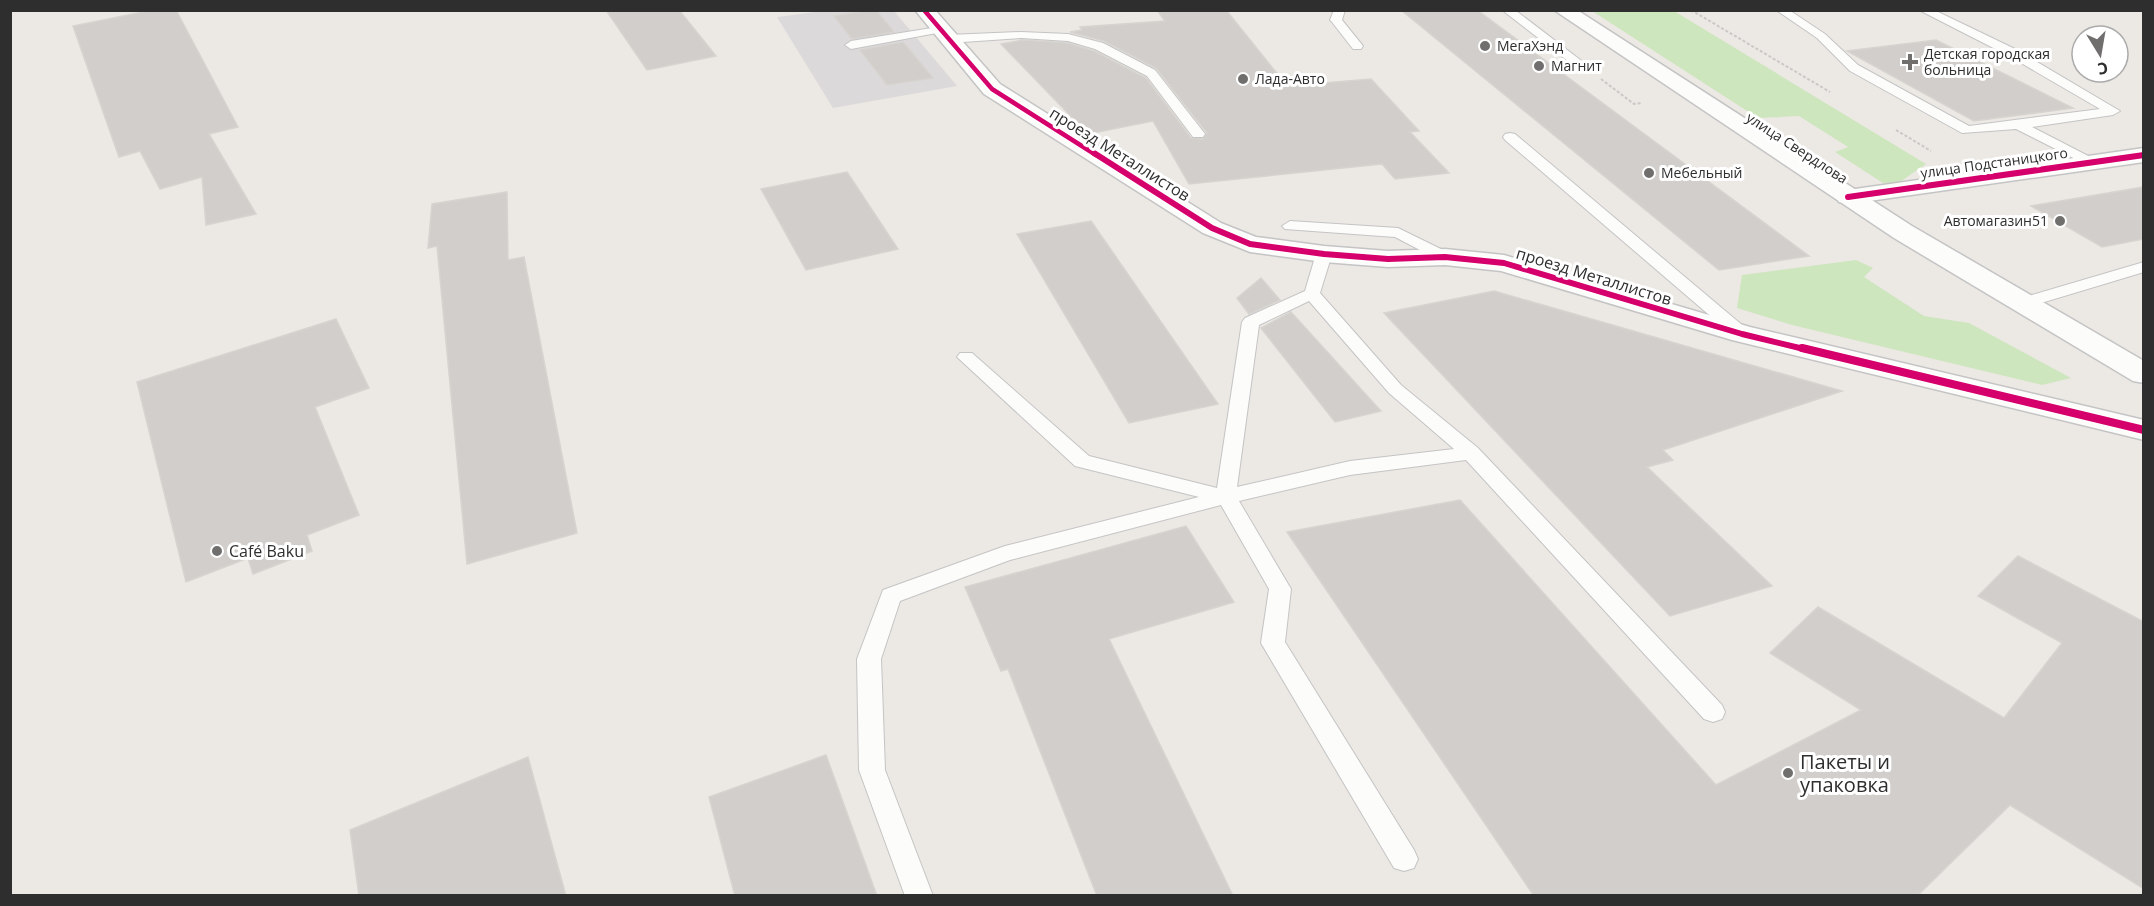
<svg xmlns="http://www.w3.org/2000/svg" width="2154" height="906" font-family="'Open Sans',sans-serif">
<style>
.industrial{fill:#dcd9db}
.green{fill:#cee6be}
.building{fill:#d1cecb;stroke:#d7d4d0;stroke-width:1.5}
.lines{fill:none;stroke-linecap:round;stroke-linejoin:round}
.lane-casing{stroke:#c5c4c5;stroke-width:2}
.street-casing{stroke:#c5c4c5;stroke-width:3}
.secondary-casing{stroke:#c5c4c5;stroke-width:3}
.path{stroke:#c9c9c8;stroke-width:2;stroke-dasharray:3 2;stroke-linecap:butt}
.lane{fill:#fcfcfb;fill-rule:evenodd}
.street{fill:#fcfcfb;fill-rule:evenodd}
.secondary{fill:#fcfcfb;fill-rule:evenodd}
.cycleway-far2-casing{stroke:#fff;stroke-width:7}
.cycleway-far1-casing{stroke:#fff;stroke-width:9}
.cycleway-casing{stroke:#fff;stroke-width:11}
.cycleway-far2{stroke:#d6006c;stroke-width:4.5}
.cycleway-far1{stroke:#d6006c;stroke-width:6}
.cycleway{stroke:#d6006c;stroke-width:8}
.poi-dot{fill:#706f6e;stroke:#fff;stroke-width:2}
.labels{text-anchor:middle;stroke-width:6;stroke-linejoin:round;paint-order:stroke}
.far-poi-label{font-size:14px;fill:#2e2e2e;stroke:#fff;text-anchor:start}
.far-street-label{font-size:14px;fill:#2e2e2e;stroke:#fff}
.street-label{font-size:16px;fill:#2e2e2e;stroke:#fff}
.poi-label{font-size:16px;fill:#2e2e2e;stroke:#fff;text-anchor:start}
.near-poi-label{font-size:20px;fill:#2e2e2e;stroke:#fff;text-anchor:start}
</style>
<rect width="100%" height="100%" fill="#ece8e4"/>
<polygon class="industrial" points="823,11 894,11 957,86 833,108 777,17"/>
<g class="green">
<polygon points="1592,11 1674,11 1926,164 1897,184 1883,183 1835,152 1848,147 1799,116 1758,118"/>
<polygon points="1856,260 1873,268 1864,277 1924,316 1969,323 2071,378 2042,385 1792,325 1737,308 1742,275"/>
</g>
<g class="building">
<polygon points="153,10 176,10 238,127 209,134 256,214 206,225 202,177 160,189 140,151 119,157 73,26"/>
<polygon points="606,10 679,10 716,56 647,70"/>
<polygon points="869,10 876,10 894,32 852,39 834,16"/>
<polygon points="1157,10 1226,10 1287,86 1371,79 1419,131 1410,132 1449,173 1395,179 1382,164 1189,184 1153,121 1088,134 1001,44 1023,40 1068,43 1094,51 1146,78 1191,138 1203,139 1207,133 1156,68 1104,41 1070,32 1082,30 1080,27 1165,21"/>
<polygon points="1401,10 1477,10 1809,256 1719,270"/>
<polygon points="1936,40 2073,108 1974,121 1847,51"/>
<polygon points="903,42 933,78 887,85 860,50"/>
<polygon points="847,172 898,249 806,270 761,189"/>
<polygon points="2144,187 2144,239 2102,247 2031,206"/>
<polygon points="507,192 508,260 524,257 577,533 467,564 437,246 428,248 432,204"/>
<polygon points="1091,221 1218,404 1129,423 1017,234"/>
<polygon points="1261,278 1280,300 1249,314 1237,298"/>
<polygon points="1494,291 1842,391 1663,450 1673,460 1647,467 1772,586 1670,616 1384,313"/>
<polygon points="1291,312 1381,411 1335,422 1261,328"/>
<polygon points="336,319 369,388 315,407 359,515 307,535 312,551 253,574 248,558 186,582 137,382"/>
<polygon points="1460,500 1716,785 1861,710 1770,653 1818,607 2004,718 2062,643 1978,596 2018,556 2144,622 2144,889 2010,805 1917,896 1534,896 1287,532"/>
<polygon points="1186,526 1234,602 1109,639 1233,896 1097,896 1008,669 1001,671 965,587"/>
<polygon points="826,755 877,896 735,896 709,797"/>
<polygon points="528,757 566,896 359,896 350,830"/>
</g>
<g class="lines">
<g class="lane-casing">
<g id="lane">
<polygon points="1334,10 1345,10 1342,20 1363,46 1361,49 1353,49 1332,22 1330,20"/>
<polygon points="1502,10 1515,10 1583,62 1581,65 1573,65"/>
<polygon points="1776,10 1789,10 1825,34 1858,65 1969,126 2100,109 2009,56 1919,10 1934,10 2017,50 2120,111 2113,115 2032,127 2096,160 2098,163 2091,167 2016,129 1962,133 1850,71 1817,38"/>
<polygon points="938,27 944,30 942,32 851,49 845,45 851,41"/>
<polygon points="1021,32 1068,34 1103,43 1155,70 1205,134 1203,137 1193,137 1147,76 1095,49 1068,41 1021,38 948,43 942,39 948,35"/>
<polygon points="1510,133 1515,134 1748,330 1751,334 1748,338 1736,338 1505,140 1503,137 1505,134"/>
<polygon points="1290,221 1398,228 1451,254 1453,257 1451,260 1439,260 1395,237 1285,229 1282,226"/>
<path d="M1324,249L1332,254L1320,293L1401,385L1478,448L1722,705L1725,712L1722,719L1713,722L1704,719L1466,460L1350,475L1239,501L1291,589L1285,642L1414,850L1418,859L1414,868L1404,871L1394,868L1261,643L1269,589L1221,505L1010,560L900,601L881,659L885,770L933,896H905L859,770L857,659L883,590L1005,546L1199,497L1075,466L957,357L960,353H972L1089,456L1217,488L1242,322L1245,318L1305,291L1316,254ZM1309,301L1389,393L1454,449L1350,461L1237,487L1259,325Z"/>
<polygon points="2144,262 2144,272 2021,309 2013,304 2015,300"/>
</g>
</g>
<g class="street-casing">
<g id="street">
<polygon points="915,10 935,10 1000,84 1221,223 1256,237 1324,246 1388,251 1445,249 1504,255 1750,327 2144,420 2144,440 1732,340 1501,271 1445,265 1388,267 1324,262 1250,252 1203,233 984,94"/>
<polygon points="2144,148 2144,162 1848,204 1839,202 1836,197 1839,192 1848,190"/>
</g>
</g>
<g class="secondary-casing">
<polygon id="secondary" points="1554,10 1577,10 1912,226 2144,361 2144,383 2133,381 1894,238"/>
</g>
<g class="path">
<polyline points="1691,10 1830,92"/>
<polyline points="1601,79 1634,104 1642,103"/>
<polyline points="1896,130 1931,151"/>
</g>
<use href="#lane" class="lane"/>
<use href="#street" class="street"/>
<use href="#secondary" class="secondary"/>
<g class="cycleway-far2-casing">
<polyline id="cycleway-far2" points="924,10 992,89 1096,155"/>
</g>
<g class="cycleway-far1-casing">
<g id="cycleway-far1">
<polyline points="1094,153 1212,228 1250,244 1324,254 1388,259 1445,257 1504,263 1742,334 1808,350"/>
<polyline points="1848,197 2144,155"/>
</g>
</g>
<g class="cycleway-casing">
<polyline id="cycleway" points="1802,348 2144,430"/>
</g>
<use href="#cycleway-far2" class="cycleway-far2"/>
<use href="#cycleway-far1" class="cycleway-far1"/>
<use href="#cycleway" class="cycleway"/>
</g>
<g class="poi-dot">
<circle cx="1485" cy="46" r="6"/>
<path d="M1907 53h6v6h6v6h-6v6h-6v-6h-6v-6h6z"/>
<circle cx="1539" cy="66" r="6"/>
<circle cx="1243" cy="79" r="6"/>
<circle cx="1649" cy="173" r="6"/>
<circle cx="2060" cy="221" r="6"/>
<circle cx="217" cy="551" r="6"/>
<circle cx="1788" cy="773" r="6"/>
</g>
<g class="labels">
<g class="far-poi-label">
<text x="1497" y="51">МегаХэнд</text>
<text x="1924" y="59">Детская городская<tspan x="1924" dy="16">больница</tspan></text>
<text x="1551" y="71">Магнит</text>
<text x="1255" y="84">Лада-Авто</text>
<text x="1661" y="178">Мебельный</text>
<text x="2048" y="226" text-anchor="end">Автомагазин51</text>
</g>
<g class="far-street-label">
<text transform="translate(1797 148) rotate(33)" y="5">улица Свердлова</text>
<text transform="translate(1994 163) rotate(-8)" y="5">улица Подстаницкого</text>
</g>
<g class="street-label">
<text transform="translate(1120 154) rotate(32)" y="6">проезд Металлистов</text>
<text transform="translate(1594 276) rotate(17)" y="6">проезд Металлистов</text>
</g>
<g class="poi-label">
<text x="229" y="557">Café Baku</text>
</g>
<g class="near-poi-label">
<text x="1800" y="769">Пакеты и<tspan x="1800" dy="23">упаковка</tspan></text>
</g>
</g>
<rect width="2154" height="906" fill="none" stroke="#2e2e2e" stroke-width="24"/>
<g transform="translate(2100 54) rotate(169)"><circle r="28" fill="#ffffff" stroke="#ababab" stroke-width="1.5"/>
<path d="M0-4.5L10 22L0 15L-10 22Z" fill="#706f6e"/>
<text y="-9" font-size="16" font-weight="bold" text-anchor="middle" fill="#2e2e2e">С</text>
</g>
</svg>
